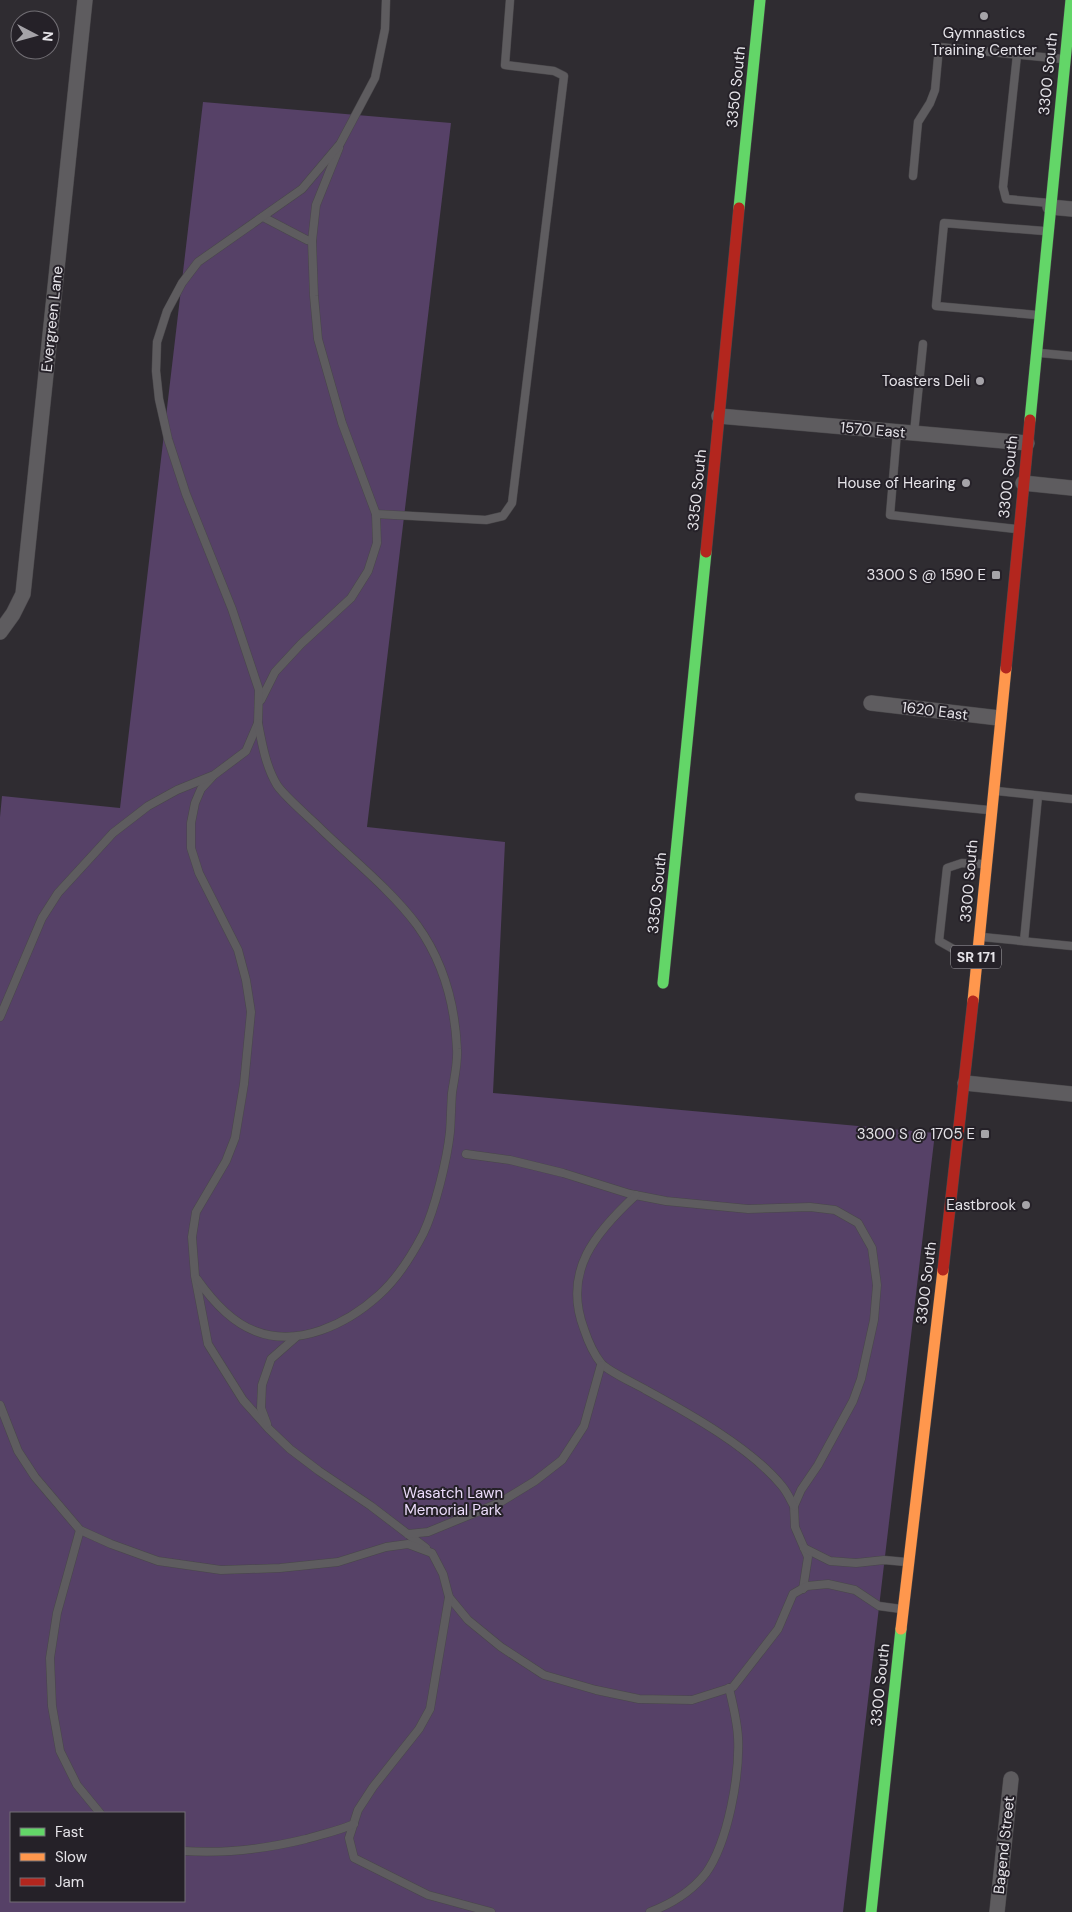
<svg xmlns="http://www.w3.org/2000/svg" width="1072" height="1912" font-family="'DM Sans',sans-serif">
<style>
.green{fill:#564167;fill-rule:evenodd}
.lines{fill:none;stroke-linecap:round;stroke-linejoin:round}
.lane-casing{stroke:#49474a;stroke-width:9}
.street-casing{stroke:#49474a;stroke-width:16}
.fast-casing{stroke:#49474a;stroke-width:12}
.slow-casing{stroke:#49474a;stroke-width:12}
.jam-casing{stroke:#49474a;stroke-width:12}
.lane{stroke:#5e5c5f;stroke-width:8}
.street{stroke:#5e5c5f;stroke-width:15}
.fast{stroke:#63d668;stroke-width:11}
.slow{stroke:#ff974d;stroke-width:11}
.jam{stroke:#b3261e;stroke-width:11}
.poi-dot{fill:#a5a3a8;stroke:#252128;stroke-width:2}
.labels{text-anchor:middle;stroke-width:4;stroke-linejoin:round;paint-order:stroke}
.shield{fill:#252128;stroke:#aba9ae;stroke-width:1}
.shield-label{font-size:14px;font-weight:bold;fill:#e5e3e8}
.poi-label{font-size:15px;fill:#e5e3e8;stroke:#252128;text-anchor:end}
.street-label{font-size:15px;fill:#e5e3e8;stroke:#252128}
.park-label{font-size:15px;fill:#edddfc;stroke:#252128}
</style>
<rect width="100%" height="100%" fill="#2f2c31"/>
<path class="green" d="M203,102L451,123L367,827L505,842L493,1093L935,1133L843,1912H0V817L2,796L120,808ZM11,1813H184V1901H11Z"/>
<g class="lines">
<g class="lane-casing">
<g id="lane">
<polyline points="1017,55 1003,187 1006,199 1049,203"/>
<polyline points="913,176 918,122 930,103 935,90 939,47 1063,59"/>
<polyline points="263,217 307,240 312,241"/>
<polyline points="1037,315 936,306 944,223 1044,231"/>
<polyline points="1040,353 1072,356"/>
<polyline points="897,432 890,515 1016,529"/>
<polyline points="914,433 923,344"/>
<polyline points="376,514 486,520 503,516 512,503 564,76 554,71 505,65 510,0"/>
<polyline points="261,700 275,672 301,644 351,598 368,571 377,543 376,514 342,423 318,339 314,296 312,241 316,205 339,148"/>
<polyline points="213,776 201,789 195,803 191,823 191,848 199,873 238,950 246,980 251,1012 244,1084 235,1138 226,1161 196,1212 192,1237 195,1276 208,1344 243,1400 269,1429 290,1449 319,1471 371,1506 426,1548"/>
<polyline points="997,791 1072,799"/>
<polyline points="859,797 988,810"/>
<polyline points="982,937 1072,946"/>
<polyline points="1024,941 1038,796"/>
<polyline points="975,952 955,950 939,941 947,868 962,863 983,864"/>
<polyline points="0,1017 42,918 58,893 113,833 148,806 177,790 214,775 246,751 258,723 259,690 232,609 186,494 168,439 159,399 156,371 157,342 167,311 182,283 198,262 302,189 340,144 375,78 385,29 386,0"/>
<polyline points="466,1154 510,1160 563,1173 630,1194 666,1201 748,1209 810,1207 835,1210 858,1223 872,1248 877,1285 874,1320 861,1379 853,1401 818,1465 801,1490 794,1506 795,1527 808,1557 803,1589"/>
<path d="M636,1195C596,1232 562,1271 584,1329C588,1341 593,1353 601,1363C607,1371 636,1384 646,1390C690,1414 751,1448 782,1486C787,1492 790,1499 794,1506"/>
<path d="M197,1279C211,1299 231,1322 255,1331C298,1348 347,1324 379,1295C397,1279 412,1255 423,1234C435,1209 447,1160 450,1132C451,1119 451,1106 452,1093C454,1079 458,1063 457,1049C455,1005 443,961 417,925C390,889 353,860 321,829C310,818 284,796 277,785C266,767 262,744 258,723"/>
<polyline points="0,1405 18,1451 35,1477 80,1530 111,1544 158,1561 221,1570 280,1568 338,1562 386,1547 408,1544 432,1553 443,1574 449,1597 468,1620 501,1647 544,1675 596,1690 639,1699 692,1700 733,1687 778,1629 793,1594 807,1586 828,1584 855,1590 879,1606 901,1609"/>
<polyline points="267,1424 261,1408 262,1385 271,1359 296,1337"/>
<polyline points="80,1530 57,1613 50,1658 52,1706 60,1751 77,1785 100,1813"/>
<polyline points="408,1534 428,1532 499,1503 535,1481 562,1460 584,1426 601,1365"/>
<polyline points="804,1548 830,1561 856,1563 884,1560 906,1562"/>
<polyline points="449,1597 430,1709 419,1729 373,1787 358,1810 349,1838 354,1858 428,1895 491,1912"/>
<path d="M184,1851C226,1854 265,1849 306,1839C323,1834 338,1831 354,1824"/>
<path d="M650,1912C671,1904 692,1891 706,1873C728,1842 740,1775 738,1737C737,1720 733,1705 729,1688"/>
</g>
</g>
<g class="street-casing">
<g id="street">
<polyline points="1050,207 1072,209"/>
<polyline points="719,416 1027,443"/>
<polyline points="1023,483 1072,488"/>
<polyline points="0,632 13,614 23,594 85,0"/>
<polyline points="871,703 999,718"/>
<polyline points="965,1083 1072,1094"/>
<polyline points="997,1912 1011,1779"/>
</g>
</g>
<g class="fast-casing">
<g id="fast">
<polyline points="739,208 760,0"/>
<polyline points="1030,420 1071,0"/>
<polyline points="663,983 706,552"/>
<polyline points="871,1912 901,1629"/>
</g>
</g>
<g class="slow-casing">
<g id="slow">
<polyline points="973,1001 1006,668"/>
<polyline points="901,1629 943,1270"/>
</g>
</g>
<g class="jam-casing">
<g id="jam">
<polyline points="706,552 739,208"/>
<polyline points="1006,668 1030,420"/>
<polyline points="943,1270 973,1001"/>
</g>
</g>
<use href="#lane" class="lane"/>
<use href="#street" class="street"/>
<use href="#fast" class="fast"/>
<use href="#slow" class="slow"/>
<use href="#jam" class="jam"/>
</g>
<g class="poi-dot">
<circle cx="984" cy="16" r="5"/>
<circle cx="980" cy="381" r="5"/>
<circle cx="966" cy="483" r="5"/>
<rect x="991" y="570" width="10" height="10" rx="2.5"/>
<rect x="980" y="1129" width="10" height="10" rx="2.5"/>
<circle cx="1026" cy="1205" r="5"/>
</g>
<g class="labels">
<rect class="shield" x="951" y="945.5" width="50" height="23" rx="4"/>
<g class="shield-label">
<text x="976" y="962">SR 171</text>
</g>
<g class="poi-label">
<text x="984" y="38" text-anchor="middle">Gymnastics<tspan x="984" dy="17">Training Center</tspan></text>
<text x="970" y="386">Toasters Deli</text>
<text x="956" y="488">House of Hearing</text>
<text x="986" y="580">3300 S @ 1590 E</text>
<text x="975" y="1139">3300 S @ 1705 E</text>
<text x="1016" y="1210">Eastbrook</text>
</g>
<g class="street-label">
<text transform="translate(1048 74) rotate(-84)" y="5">3300 South</text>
<text transform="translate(736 87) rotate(-84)" y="5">3350 South</text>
<text transform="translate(52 319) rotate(-84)" y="5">Evergreen Lane</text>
<text transform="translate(873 430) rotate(5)" y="5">1570 East</text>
<text transform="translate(1008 477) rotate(-84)" y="5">3300 South</text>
<text transform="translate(697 490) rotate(-84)" y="5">3350 South</text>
<text transform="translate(935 711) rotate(7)" y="5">1620 East</text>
<text transform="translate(969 881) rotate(-85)" y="5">3300 South</text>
<text transform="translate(657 893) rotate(-84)" y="5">3350 South</text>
<text transform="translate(926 1283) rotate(-83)" y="5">3300 South</text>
<text transform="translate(880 1685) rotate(-84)" y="5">3300 South</text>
<text transform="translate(1004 1845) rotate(-84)" y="5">Bagend Street</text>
</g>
<g class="park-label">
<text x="453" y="1498">Wasatch Lawn<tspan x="453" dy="17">Memorial Park</tspan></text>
</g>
</g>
<rect x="10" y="1812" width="175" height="90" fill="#252128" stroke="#726f75"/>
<rect x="20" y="1828" width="25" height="8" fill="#63d668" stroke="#726f75"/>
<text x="55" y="1837" font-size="15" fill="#e5e3e8">Fast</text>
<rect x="20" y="1853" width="25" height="8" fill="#ff974d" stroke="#726f75"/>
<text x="55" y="1862" font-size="15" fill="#e5e3e8">Slow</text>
<rect x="20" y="1878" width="25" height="8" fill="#b3261e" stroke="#726f75"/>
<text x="55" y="1887" font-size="15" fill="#e5e3e8">Jam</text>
<g transform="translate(35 35) rotate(96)"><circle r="24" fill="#252128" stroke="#726f75"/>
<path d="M0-4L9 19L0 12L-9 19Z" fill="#a5a3a8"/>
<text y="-8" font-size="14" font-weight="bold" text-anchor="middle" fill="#e5e3e8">N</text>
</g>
</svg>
